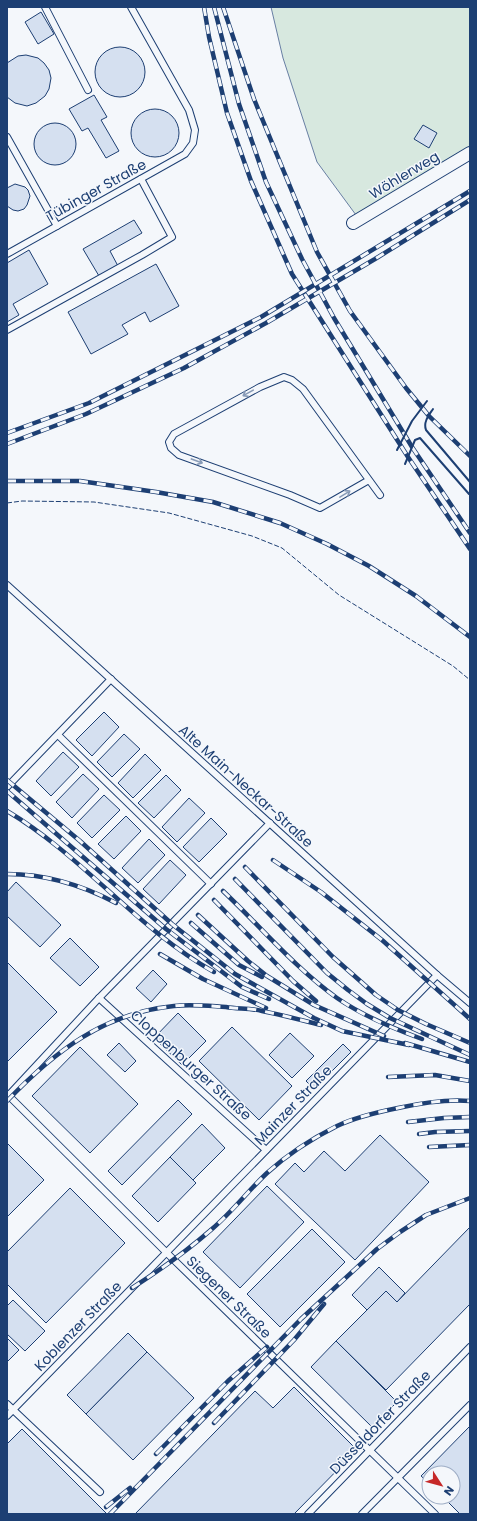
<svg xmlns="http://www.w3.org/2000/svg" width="477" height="1521" font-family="Poppins,sans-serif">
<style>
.green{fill:#d7e8df;stroke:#687fa3}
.building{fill:#d5e0f0;stroke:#1d3f73}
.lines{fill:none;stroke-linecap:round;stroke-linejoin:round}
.lane-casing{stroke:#1d3f73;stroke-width:8}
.street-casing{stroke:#1d3f73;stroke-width:14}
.lane{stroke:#f4f7fb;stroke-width:6}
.street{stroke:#f4f7fb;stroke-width:12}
.rail-casing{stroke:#1d3f73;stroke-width:4.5}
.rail{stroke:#f4f7fb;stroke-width:3;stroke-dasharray:9;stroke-linecap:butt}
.fence{stroke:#1d3f73;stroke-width:1;stroke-dasharray:5 2;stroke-linecap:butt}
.wall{stroke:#1d3f73;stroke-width:2}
.oneway{stroke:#889bb7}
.labels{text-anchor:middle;stroke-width:3;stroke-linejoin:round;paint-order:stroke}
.street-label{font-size:14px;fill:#1d3f73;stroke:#f4f7fb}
</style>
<rect width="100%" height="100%" fill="#f4f7fb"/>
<polygon class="green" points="271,7 470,7 470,146 389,196 356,215 317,162 283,58"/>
<g class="building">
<polygon points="41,12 54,34 38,44 25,22"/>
<circle cx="120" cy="72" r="25"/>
<polygon points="26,55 38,58 44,63 49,70 51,78 49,89 45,96 36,103 27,106 15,103 7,97 7,63 18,56"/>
<polygon points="94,95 107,117 101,120 119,151 106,158 88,128 82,131 69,109"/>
<circle cx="155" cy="133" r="24"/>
<circle cx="55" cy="144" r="21"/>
<polygon points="423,125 437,133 429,148 414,139"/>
<polygon points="15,184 25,187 28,190 30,196 27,205 24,209 18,211 13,210 7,206 7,188"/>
<polygon points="134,220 142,233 110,251 118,266 99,276 83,249"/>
<polygon points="29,250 48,284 13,304 19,315 7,322 7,263"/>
<polygon points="156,264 179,306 150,322 145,312 122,325 128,334 91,354 68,312"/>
<polygon points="104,712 119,727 92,756 76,740"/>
<polygon points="124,734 140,749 112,777 97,762"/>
<polygon points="63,752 79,767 51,796 36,781"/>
<polygon points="145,754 161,770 133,798 118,783"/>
<polygon points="83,774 99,789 72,818 56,802"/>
<polygon points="166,775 181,790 154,818 138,803"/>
<polygon points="104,795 120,810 92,838 77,823"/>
<polygon points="189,798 205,813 177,842 162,827"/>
<polygon points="126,816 141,831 114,859 98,844"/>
<polygon points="211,818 227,834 199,862 183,847"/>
<polygon points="149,839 165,855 138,883 122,868"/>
<polygon points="170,860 186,875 159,904 143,889"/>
<polygon points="16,882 61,925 40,947 7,916 7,892"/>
<polygon points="70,938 99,967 80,986 50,958"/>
<polygon points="7,962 57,1012 7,1062"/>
<polygon points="153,970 167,984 151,1002 136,988"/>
<polygon points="178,1013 206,1041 182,1065 154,1038"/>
<polygon points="232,1027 292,1086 259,1120 199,1061"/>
<polygon points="290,1033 314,1056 292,1078 269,1055"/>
<polygon points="119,1043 136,1061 125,1072 107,1055"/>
<polygon points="343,1044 351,1052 314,1089 306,1081"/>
<polygon points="80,1047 138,1104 90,1153 32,1096"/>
<polygon points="178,1100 192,1114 122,1185 108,1171"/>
<polygon points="202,1124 225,1148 193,1180 170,1157"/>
<polygon points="380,1135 429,1182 355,1260 275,1184 295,1163 304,1172 324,1151 345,1171"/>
<polygon points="7,1143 44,1180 7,1217"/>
<polygon points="170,1157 196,1183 158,1222 132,1196"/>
<polygon points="267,1186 304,1222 240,1288 203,1252"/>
<polygon points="70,1188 125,1243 46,1323 7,1284 7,1252"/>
<polygon points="470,1227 470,1304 386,1390 336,1341 386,1291 397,1302"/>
<polygon points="312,1229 345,1262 280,1327 247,1294"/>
<polygon points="379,1267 405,1293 397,1302 386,1291 367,1310 352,1295"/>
<polygon points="13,1300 45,1331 25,1351 7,1334 7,1306"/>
<polygon points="128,1333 147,1352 86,1414 67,1395"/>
<polygon points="7,1338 19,1350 7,1362"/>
<polygon points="336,1341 397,1402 372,1427 311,1367"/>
<polygon points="147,1352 194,1398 133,1460 86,1414"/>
<polygon points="294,1387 357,1450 294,1514 135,1514 255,1391 273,1408"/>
<polygon points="470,1426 470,1514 460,1514 443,1497 453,1497 453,1473 429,1473 429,1483 421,1476"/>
<polygon points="22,1429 107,1514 7,1514 7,1444"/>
</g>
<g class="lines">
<g class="lane-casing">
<g id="lane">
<polyline points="45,7 88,90"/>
<polyline points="7,137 57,226"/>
<polyline points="7,254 185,154 193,143 195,130 189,110 131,7"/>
<polyline points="7,330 142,255 172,237 141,179"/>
<polyline points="369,480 320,508 290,495 179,455 171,448 169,442 174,434 260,387 284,377 292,380 303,389 380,495"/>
<polyline points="7,585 437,975 470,1003"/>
<polyline points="58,735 211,884"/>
<polyline points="7,787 111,679"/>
<polyline points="99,998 266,1150"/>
<polyline points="7,1094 174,1260 435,1514"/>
<polyline points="7,1097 99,998 270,823"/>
<polyline points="7,1404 100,1492"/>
<polyline points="7,1416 437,975"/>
<polyline points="308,1514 470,1347"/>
<polyline points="362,1514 470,1405"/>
</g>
</g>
<g class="street-casing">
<polyline id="street" points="353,223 470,153"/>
</g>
<use href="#lane" class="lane"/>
<use href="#street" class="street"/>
<g class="rail-casing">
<g id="rail">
<polyline points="204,7 209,37 227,113 251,181 292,274 408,457 470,549"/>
<polyline points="214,7 239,104 266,182 302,259 334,318 412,447 470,533"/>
<polyline points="223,7 254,99 317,252 350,311 406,388 429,416 470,456"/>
<polyline points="7,433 89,403 261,317 470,191"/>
<polyline points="7,444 86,414 184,368 266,323 375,259 470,200"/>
<polyline points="7,481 80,481 156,492 213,502 280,523 327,544 369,566 416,596 470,637"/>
<polyline points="7,780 80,841 172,924 235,974 314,1018 342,1031 409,1045"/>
<polyline points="7,791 166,929 242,987 269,999"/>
<path d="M7,811C83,856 137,929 214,972"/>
<polyline points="273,860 321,892 382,940 470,1019"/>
<polyline points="245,867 333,957 376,995 398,1010 426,1024 470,1043"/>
<path d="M7,874C45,874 82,885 116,903"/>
<polyline points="235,879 327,973 348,990 367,1004 390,1018 470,1055"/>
<path d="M223,891C260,926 296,969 337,998C363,1016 392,1028 422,1039"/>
<polyline points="214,900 293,981 316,1001"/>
<polyline points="198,915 248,961 267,976 314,1005 384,1036"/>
<polyline points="191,923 239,965 262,977"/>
<polyline points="160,954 203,979 266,1008"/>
<polyline points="405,1043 470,1062"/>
<polyline points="388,1077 435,1075 470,1081"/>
<path d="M7,1101C55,1051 104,1013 174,1006C191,1004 209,1006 226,1007C237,1009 250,1008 262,1011C282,1015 301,1020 321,1025"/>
<polyline points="408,1122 444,1118 470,1117"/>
<polyline points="419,1134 435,1132 470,1131"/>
<polyline points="429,1147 470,1145"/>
<path d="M132,1288C160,1270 187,1251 212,1229C232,1212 248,1191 267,1173C288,1154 313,1138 337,1126C356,1117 378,1112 398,1108C421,1103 447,1099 470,1101"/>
<polyline points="214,1423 294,1340 324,1304"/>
<polyline points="156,1454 228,1381 267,1347"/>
<polyline points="106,1507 130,1488"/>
<polyline points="110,1514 301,1319 377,1249 400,1232 426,1215 470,1198"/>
</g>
</g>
<use href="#rail" class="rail"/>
<polyline class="fence" points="7,503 22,501 94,502 169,513 252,536 282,548 339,595 453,666 470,680"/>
<g class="wall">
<path d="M433,409C429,415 423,422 426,430L470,482"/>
<polyline points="397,450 412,421 427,401"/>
<polyline points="405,464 415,440 420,438 469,494"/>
</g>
</g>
<defs><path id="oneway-shaft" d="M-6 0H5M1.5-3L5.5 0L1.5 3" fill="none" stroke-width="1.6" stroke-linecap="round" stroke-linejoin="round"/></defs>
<g class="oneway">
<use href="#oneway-shaft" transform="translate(248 393) rotate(151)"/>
<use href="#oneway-shaft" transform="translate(197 461) rotate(20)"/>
<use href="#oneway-shaft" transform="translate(345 494) rotate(-31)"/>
</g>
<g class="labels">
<g class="street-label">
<text transform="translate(404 175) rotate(-31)" y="5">Wöhlerweg</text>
<text transform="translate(96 190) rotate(-29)" y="5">Tübinger Straße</text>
<text transform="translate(246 786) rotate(42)" y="5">Alte Main-Neckar-Straße</text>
<text transform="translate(191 1065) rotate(42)" y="5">Cloppenburger Straße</text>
<text transform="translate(293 1105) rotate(-46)" y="5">Mainzer Straße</text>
<text transform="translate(229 1297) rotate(44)" y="5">Siegener Straße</text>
<text transform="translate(78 1326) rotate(-46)" y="5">Koblenzer Straße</text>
<text transform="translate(380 1422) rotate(-46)" y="5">Düsseldorfer Straße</text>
</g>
</g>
<rect width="477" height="1521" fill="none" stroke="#1d3f73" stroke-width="16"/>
<g transform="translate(441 1485) rotate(126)"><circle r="19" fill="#f4f7fb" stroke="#9eadc5"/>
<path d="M0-3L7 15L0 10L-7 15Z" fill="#c62828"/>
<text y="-6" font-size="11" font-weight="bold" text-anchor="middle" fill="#1d3f73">N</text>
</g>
</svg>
